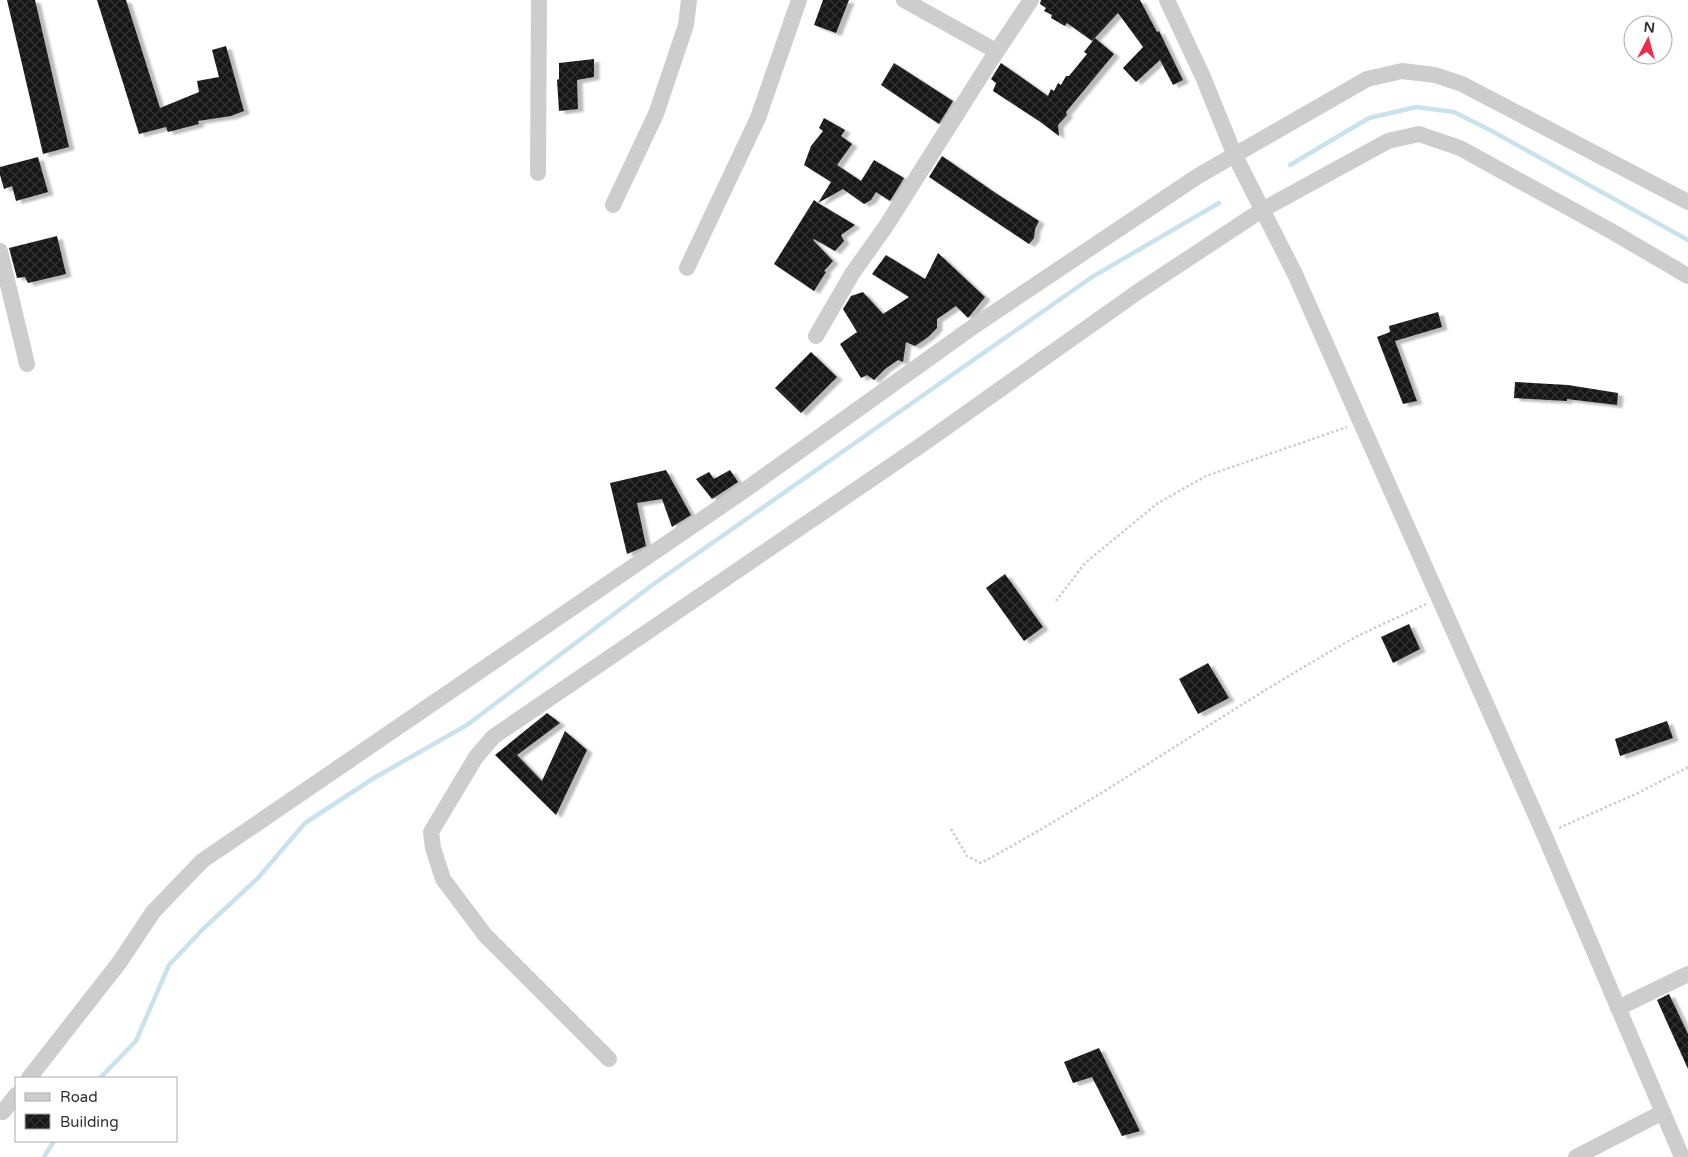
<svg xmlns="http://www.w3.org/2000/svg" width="1688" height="1157" font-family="'Varela Round',sans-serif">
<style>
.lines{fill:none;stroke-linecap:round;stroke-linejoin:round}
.stream{stroke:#cae2ee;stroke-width:4.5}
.building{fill:url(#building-cross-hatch);filter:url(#shadow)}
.path{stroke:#cdcdcd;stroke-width:2.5;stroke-dasharray:2.5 2.5;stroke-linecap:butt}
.street{stroke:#cdcdcd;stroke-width:16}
</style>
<defs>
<pattern id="building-cross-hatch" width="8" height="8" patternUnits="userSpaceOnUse" patternTransform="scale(1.25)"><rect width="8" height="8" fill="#171717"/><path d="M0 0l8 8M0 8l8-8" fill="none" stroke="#303030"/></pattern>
<filter id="shadow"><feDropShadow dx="5.5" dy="3" stdDeviation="1" flood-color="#0004"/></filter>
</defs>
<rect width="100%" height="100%" fill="#fff"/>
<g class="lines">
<g class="stream">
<polyline points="1290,165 1369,118 1416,107 1454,112 1490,130 1688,240"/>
<polyline points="100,1078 136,1041 169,965 203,929 258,878 305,823 374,778 467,725 655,583 1092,277 1219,203"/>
<polyline points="44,1157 54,1141"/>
</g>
</g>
<g class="building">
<polygon points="7,0 35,0 69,147 43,154"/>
<polygon points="97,0 126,0 160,108 199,92 197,81 219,77 212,50 226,46 244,111 231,116 198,121 199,124 168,132 166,127 139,134"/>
<polygon points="823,0 849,0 836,33 814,25"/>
<polygon points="1041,0 1140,0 1157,32 1159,31 1183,80 1173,85 1160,60 1136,82 1123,68 1143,47 1118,13 1092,41 1067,23 1065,26 1051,18 1052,15 1044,11 1046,8 1040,4"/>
<polygon points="1095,38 1114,54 1066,112 1067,115 1058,125 1059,136 1039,121 993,91 996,83 991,79 1001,63 1048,96 1051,89 1054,91 1058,83 1061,85 1066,76 1069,76 1087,54 1084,52"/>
<polygon points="594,59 594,77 577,80 578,109 559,111 557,80 559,79 559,63"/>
<polygon points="894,63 953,101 939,124 881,85"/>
<polygon points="824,118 845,130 841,136 852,144 837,165 861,181 874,160 904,178 890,201 876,192 871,200 864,204 843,189 818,203 855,225 841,235 844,241 835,251 814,239 813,240 833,261 824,271 826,272 814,291 774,264 814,200 818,203 831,182 804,165 811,146 823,131 819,128"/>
<polygon points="942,156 997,194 1039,221 1035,229 1034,238 1029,244 929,177"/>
<polygon points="38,157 48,192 16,201 12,186 4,189 0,175 0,167"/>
<polygon points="57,236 66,274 28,283 25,277 17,278 9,248"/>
<polygon points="938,253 985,297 968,318 956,306 937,319 937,328 928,337 915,346 906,342 903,362 898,360 885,369 874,380 867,375 861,378 840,344 857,332 843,309 851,296 863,292 883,314 909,297 872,274 886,255 925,279"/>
<polygon points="1438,312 1442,327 1395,341 1417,401 1403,404 1377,337 1390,332 1389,326"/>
<polygon points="811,352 837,377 801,413 775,388"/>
<polygon points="1515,382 1568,385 1618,393 1617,405 1567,399 1567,401 1514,398"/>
<polygon points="666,470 691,515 672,527 662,499 637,503 646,546 627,554 610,483"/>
<polygon points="730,470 738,482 712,499 696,479 709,472 714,479"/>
<polygon points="1005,574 1043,627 1024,641 986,588"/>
<polygon points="1409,624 1420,649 1393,663 1381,637"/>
<polygon points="1208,663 1229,698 1198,714 1179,679"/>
<polygon points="547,713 560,723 517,755 542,781 565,731 587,750 556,815 495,755"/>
<polygon points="1667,721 1673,738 1620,756 1615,739"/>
<polygon points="1669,994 1688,1034 1688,1069 1657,1000"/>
<polygon points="1099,1048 1140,1131 1122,1136 1092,1077 1073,1083 1064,1062"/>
</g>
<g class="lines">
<g class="path">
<polyline points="1056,601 1085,563 1158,503 1206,476 1347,427"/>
<polyline points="1559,828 1638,793 1688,767"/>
<path d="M951,829L967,856L981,863C1109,794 1227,709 1354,638C1377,626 1402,616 1426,604"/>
</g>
<g class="street">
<polyline points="904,0 996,51"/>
<polyline points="1167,0 1203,77 1235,156 1295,274 1361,423 1544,834 1682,1157"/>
<polyline points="538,173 539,0"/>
<polyline points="613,205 656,114 686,25 689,0"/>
<polyline points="0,251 27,364"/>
<polyline points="687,268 758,118 799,0"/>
<polyline points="816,336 852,274 886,226 991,60 1031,0"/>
<polyline points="1618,1008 1688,974"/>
<polyline points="609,1059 485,935 443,879 433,848 431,832 476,757 493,737 920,446 1139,291 1262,210 1388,141 1419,134 1460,148 1611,231 1688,276"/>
<polyline points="29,1078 119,963 153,912 202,861 745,490 977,324 1198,176 1367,79 1402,71 1435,75 1462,84 1688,202"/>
<polyline points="3,1112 16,1095"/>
<polyline points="1576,1157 1663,1112"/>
</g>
</g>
<rect x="15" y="1077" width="162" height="65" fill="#ffffff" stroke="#acacac"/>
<rect x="25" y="1093" width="25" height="8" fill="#cdcdcd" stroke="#acacac"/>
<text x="60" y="1102" font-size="15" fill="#303030">Road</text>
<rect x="25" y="1114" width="25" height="15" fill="url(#building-cross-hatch)" stroke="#acacac"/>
<text x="60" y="1127" font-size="15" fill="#303030">Building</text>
<g transform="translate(1648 40) rotate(6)"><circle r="24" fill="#ffffff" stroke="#acacac"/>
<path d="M0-4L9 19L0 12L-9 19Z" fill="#ed2d46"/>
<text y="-8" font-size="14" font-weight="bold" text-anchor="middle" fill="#303030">N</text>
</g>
</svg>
